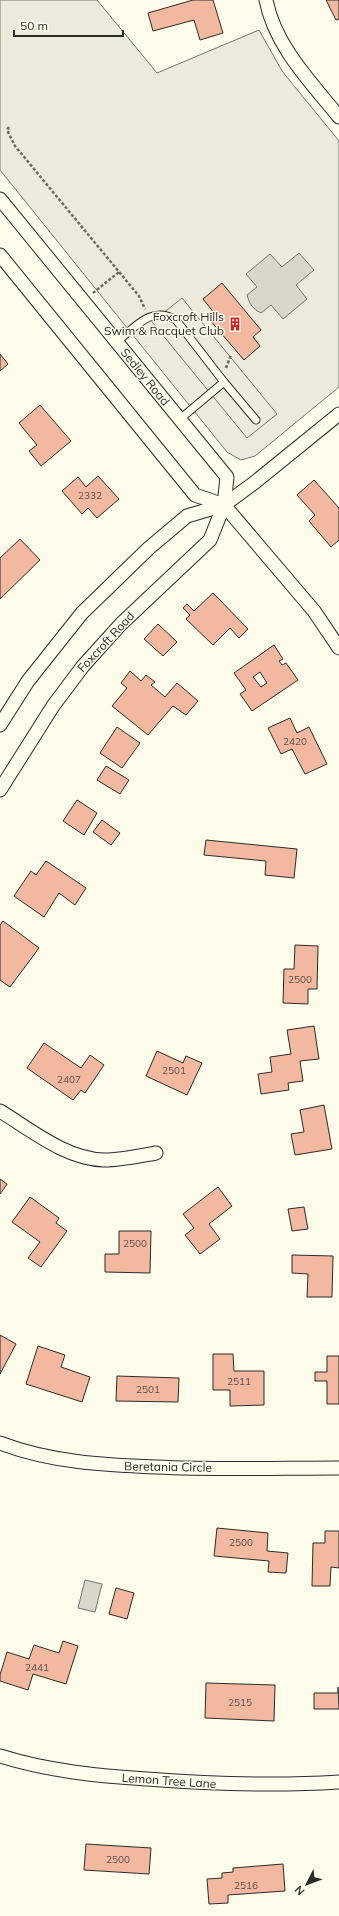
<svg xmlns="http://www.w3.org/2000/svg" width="339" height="1916" font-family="Mulish,sans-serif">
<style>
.green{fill:#ecebdb;stroke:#74746e}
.parking{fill:#eceadb;stroke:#74746e}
.water{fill:#d8d7c9;stroke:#74746e}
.building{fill:#f2b8a0;stroke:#2b2b2b;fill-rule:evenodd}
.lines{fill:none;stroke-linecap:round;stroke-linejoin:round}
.lane-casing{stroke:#2b2b2b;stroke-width:9}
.street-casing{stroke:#2b2b2b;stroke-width:15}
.path{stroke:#6a6964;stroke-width:2.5;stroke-dasharray:3 2;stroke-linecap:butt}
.lane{stroke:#fdfbea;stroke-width:7}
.street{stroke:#fdfbea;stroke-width:13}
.labels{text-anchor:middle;stroke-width:3;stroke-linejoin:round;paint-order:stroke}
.number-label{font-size:10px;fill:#5d4e48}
.poi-label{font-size:12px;fill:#2b2b2b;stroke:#fdfbea;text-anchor:end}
.street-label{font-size:12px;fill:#2b2b2b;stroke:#fdfbea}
</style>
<rect width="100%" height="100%" fill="#fdfbea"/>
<polygon class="green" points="0,0 97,0 157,73 259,30 282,71 339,141 339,387 255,456 241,460 227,452 0,170"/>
<polygon class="parking" points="182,298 277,414 247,438 152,322"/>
<g class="water">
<path d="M299,253L314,270L296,285L307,299L283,319L271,305L261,313C252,308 250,305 247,295L257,287L246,274L270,254L282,267Z"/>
<polygon points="85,1580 102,1584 95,1612 78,1608"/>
</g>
<g class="building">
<polygon points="193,0 213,0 223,33 200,40 194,20 153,31 148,13"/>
<polygon points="326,0 339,0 339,19 336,20"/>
<polygon points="222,283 261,330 253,337 260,346 244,360 209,319 215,314 203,299"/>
<polygon points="0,354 8,364 0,371"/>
<polygon points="40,405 71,441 41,466 29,451 37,445 19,423"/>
<polygon points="98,476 119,499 97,518 88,508 82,514 62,491 78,477 86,487"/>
<polygon points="314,480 339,508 339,540 331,547 309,521 315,515 297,495"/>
<polygon points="20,539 40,560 0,599 0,558"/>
<polygon points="213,593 248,629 239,638 230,628 213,645 186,619 190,615 183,608 187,604 194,611"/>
<polygon points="158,624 177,642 163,656 144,639"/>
<path d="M274,645L283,659L279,661L282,665L286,663L298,680L252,711L240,694L246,690L234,673ZM260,672L267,683L261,687L253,677Z"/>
<polygon points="130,671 141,681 146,675 155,682 151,685 165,697 177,683 198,701 186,715 173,706 148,735 112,706 127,688 121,683"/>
<polygon points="290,718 297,733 309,727 327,764 305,774 292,749 281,754 268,728"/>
<polygon points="117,727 140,743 122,768 100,753"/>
<polygon points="106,766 129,780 120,794 97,780"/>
<polygon points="77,800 97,813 84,835 63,821"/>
<polygon points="102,820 120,833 111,845 93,832"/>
<polygon points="206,840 297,849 294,878 265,875 266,861 204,855"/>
<polygon points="46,861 86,888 75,905 59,893 44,917 14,896 31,871 36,875"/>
<polygon points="3,921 39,948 10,987 0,980 0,925"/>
<polygon points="295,945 318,946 317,989 308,989 308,1004 283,1003 284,969 294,969"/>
<polygon points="314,1026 319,1059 300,1061 303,1081 288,1083 289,1090 261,1094 258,1074 272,1072 270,1057 291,1054 287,1030"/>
<polygon points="44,1043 81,1068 90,1055 104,1065 85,1093 81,1090 73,1100 27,1068"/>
<polygon points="157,1051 183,1063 186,1056 202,1063 187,1095 146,1076"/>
<polygon points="324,1105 332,1149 295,1155 291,1134 304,1132 300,1110"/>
<polygon points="0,1179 7,1184 0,1194"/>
<polygon points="218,1187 232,1206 209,1224 220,1239 200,1254 185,1235 194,1228 183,1214"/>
<polygon points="30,1197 59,1218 56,1223 67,1231 41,1267 28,1258 40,1242 12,1222"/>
<polygon points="304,1207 308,1229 292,1231 288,1209"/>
<polygon points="119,1231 151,1231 150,1273 105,1272 105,1254 119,1254"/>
<polygon points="292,1255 333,1256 332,1297 307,1297 308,1274 292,1273"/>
<polygon points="0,1335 16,1344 0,1374"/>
<polygon points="38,1346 65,1355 61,1367 90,1377 82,1402 26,1384"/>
<polygon points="213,1354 233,1354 234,1371 264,1371 264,1405 230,1406 230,1390 213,1390"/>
<polygon points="327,1356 339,1356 339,1404 327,1404 327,1381 315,1381 315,1372 327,1372"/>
<polygon points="117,1376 179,1378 178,1402 116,1401"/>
<polygon points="217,1528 268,1533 267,1551 288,1553 286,1573 268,1572 269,1561 214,1556"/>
<polygon points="325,1531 339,1531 339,1568 331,1567 330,1586 312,1586 313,1543 325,1543"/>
<polygon points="116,1588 134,1593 127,1619 109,1614"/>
<polygon points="63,1641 78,1646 66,1684 33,1674 28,1690 0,1681 0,1675 7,1652 29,1659 34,1645 59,1653"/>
<polygon points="206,1683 275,1685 274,1721 205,1718"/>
<polygon points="338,1687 339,1709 314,1709 314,1693 338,1693"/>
<polygon points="86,1844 151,1848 149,1874 84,1870"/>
<polygon points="283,1864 285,1891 228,1895 228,1903 209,1904 207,1879 222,1878 222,1873 233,1872 233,1868"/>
</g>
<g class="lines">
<g class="lane-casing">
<g id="lane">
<path d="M117,342C135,327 152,305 176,320L224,382"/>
<polyline points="180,419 224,382 256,420"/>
</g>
</g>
<g class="street-casing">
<g id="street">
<path d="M266,0C275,46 310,81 339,117"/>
<polyline points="0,199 227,477 224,505 210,540 121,624 83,666 53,706 0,790"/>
<polyline points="0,255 195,495 224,505 314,611 339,648"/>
<polyline points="0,725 28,681 82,613 149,548 187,516 224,505 254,483 339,414"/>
<path d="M0,1111C31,1130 66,1159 104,1160C121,1160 139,1156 156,1153"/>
<path d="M0,1443C50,1462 103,1465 156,1467C217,1470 278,1468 339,1468"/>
<path d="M0,1756C48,1771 98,1776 147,1779C212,1784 274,1786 339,1782"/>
</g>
</g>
<g class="path">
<polyline points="9,127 7,130 15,146 139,296 145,309"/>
<polyline points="93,293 119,272"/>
<polyline points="226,368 231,355"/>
</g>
<use href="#lane" class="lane"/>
<use href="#street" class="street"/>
</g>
<defs>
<g id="building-bare" transform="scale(1.08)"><path d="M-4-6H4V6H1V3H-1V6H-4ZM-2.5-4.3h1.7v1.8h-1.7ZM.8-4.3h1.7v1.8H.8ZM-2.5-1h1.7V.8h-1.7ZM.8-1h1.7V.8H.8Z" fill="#c62828" stroke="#fdfbea" stroke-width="2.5" paint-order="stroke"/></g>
</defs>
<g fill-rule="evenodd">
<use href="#building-bare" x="235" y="324"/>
</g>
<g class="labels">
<g class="number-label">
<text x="90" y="499">2332</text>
<text x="295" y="745">2420</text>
<text x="300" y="983">2500</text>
<text x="174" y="1074">2501</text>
<text x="69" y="1083">2407</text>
<text x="135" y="1247">2500</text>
<text x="239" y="1385">2511</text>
<text x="148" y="1393">2501</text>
<text x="241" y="1546">2500</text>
<text x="37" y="1671">2441</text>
<text x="240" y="1706">2515</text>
<text x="118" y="1863">2500</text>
<text x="246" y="1889">2516</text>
</g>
<g class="poi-label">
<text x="224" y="321">Foxcroft Hills<tspan x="224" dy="14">Swim &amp; Racquet Club</tspan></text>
</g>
<g class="street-label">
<text transform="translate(145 377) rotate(51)" y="4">Sedley Road</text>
<text transform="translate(106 642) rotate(-47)" y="4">Foxcroft Road</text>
<text transform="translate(168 1467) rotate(1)" y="4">Beretania Circle</text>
<text transform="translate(169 1781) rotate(4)" y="4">Lemon Tree Lane</text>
</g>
</g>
<g transform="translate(307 1884) rotate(228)" stroke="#fdfbea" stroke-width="3" paint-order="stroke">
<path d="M0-3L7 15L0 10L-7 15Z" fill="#2b2b2b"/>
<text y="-6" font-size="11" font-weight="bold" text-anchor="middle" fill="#2b2b2b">N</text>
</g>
<path d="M14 30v6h109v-6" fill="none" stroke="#2b2b2b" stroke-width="2"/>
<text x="20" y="30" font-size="12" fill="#2b2b2b" stroke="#fdfbea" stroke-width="3" paint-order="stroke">50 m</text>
</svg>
